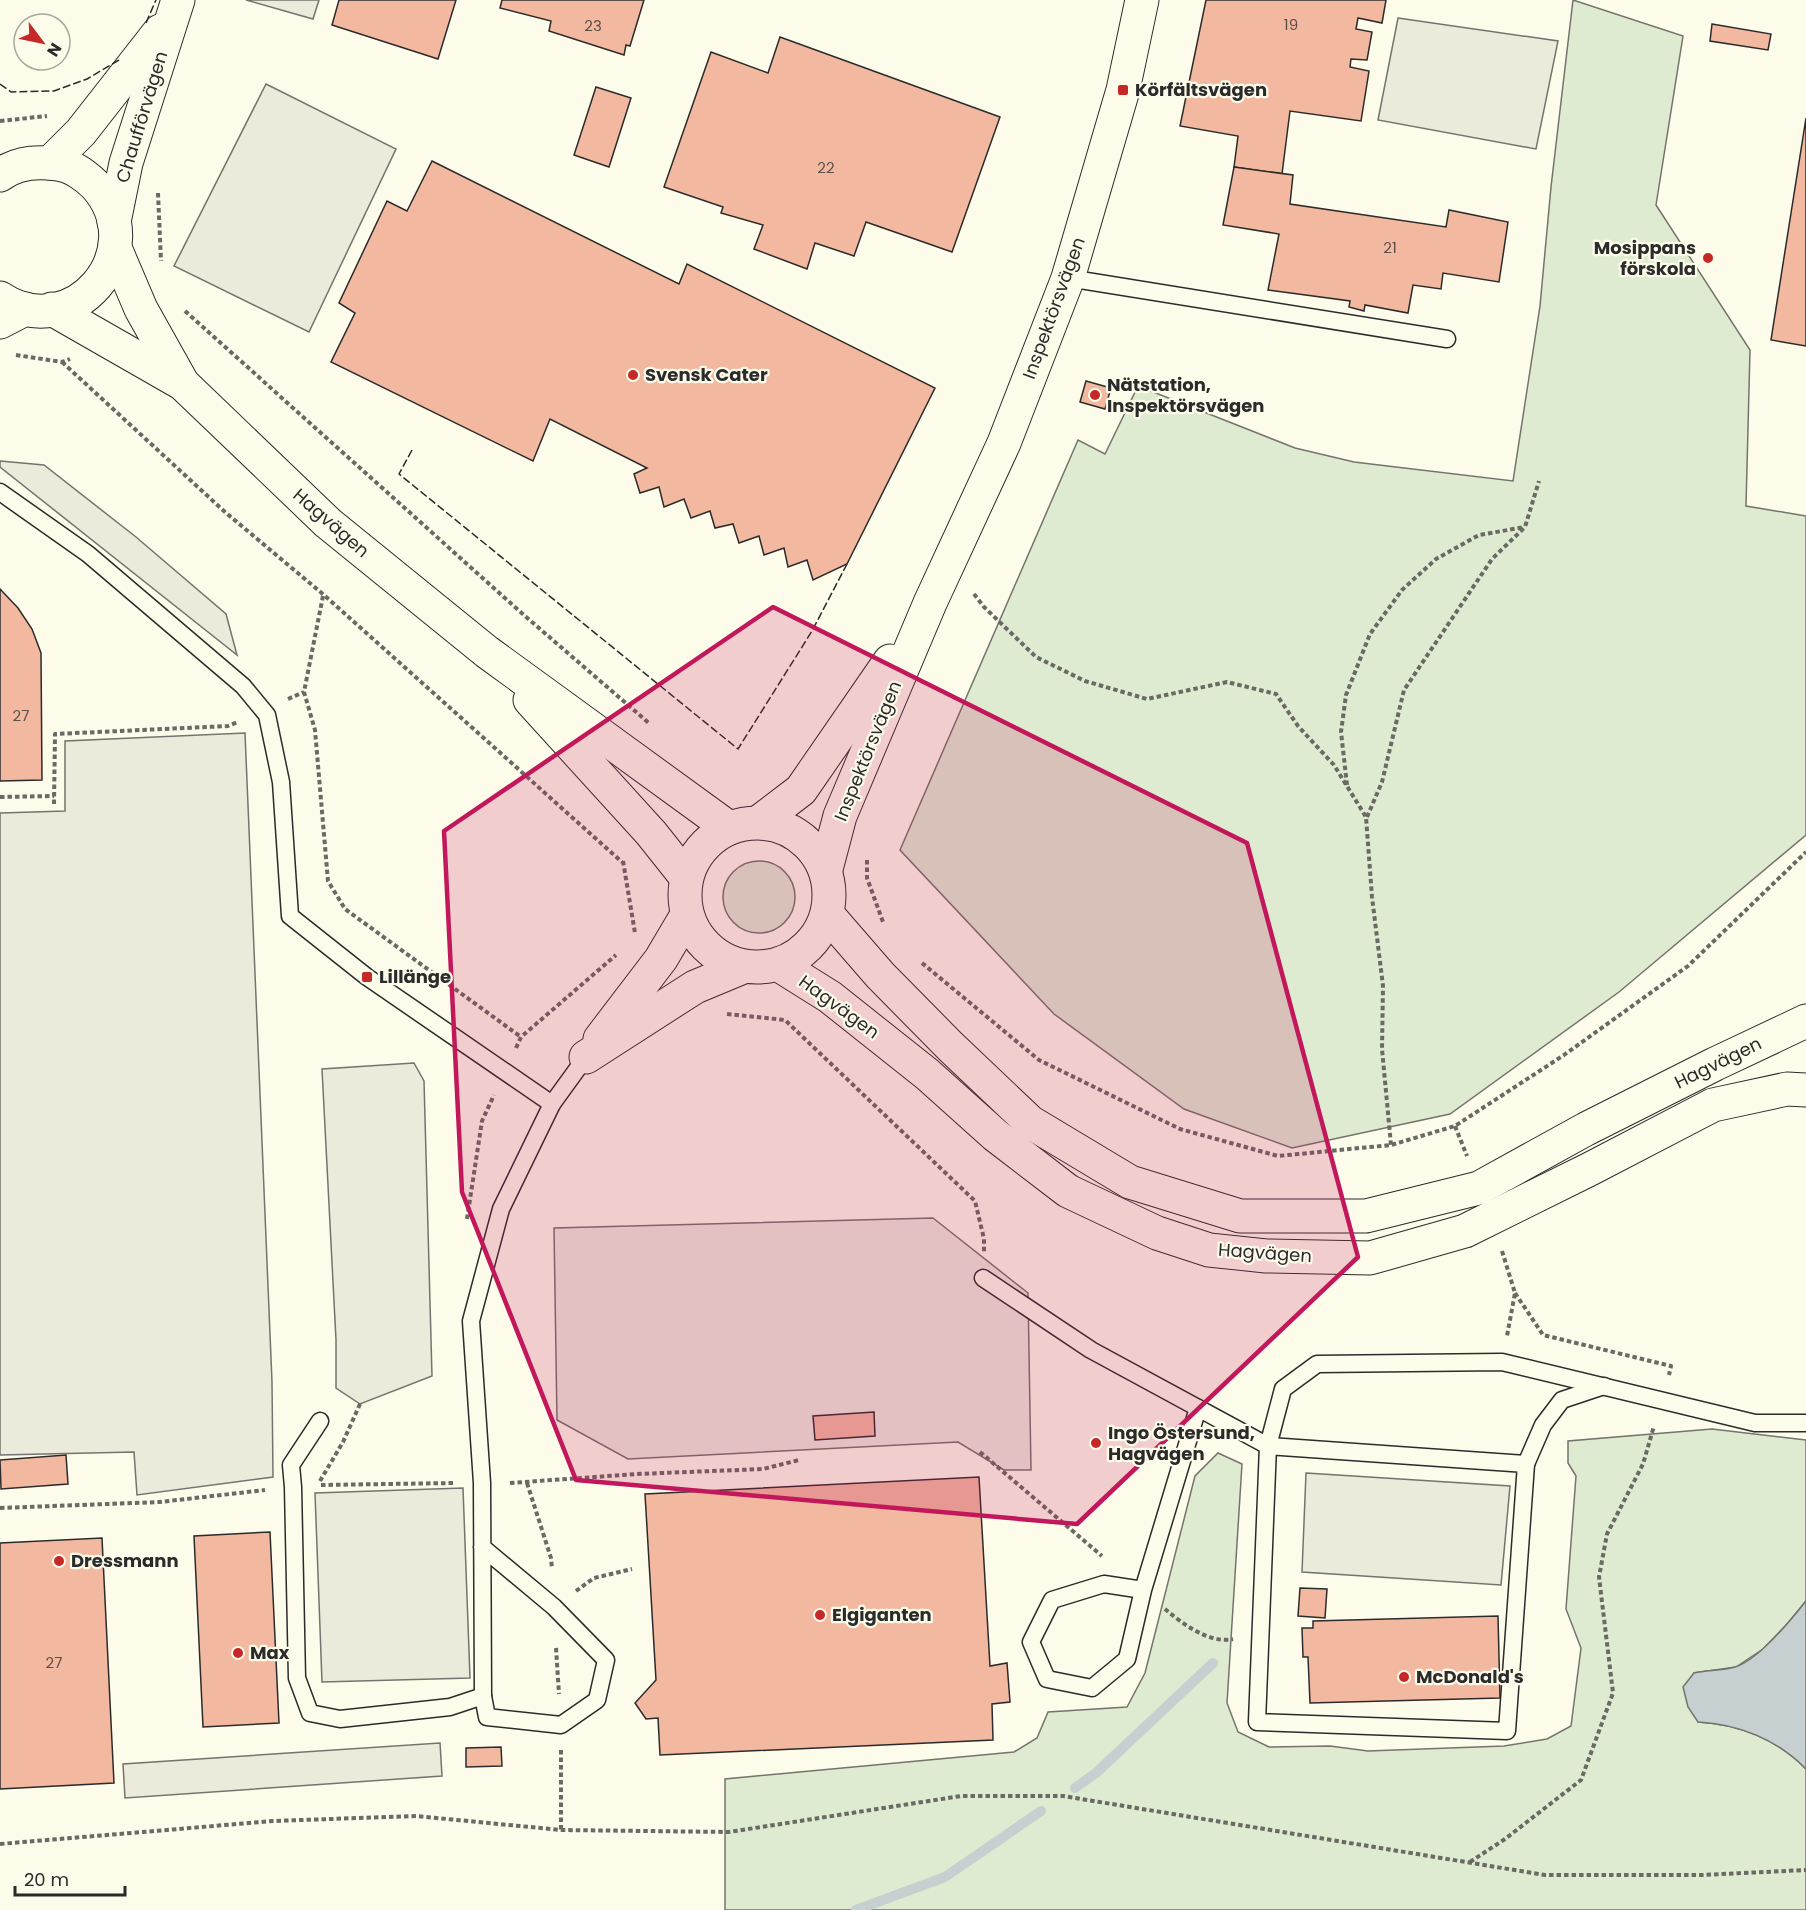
<svg xmlns="http://www.w3.org/2000/svg" width="1806" height="1910" font-family="Poppins,sans-serif">
<style>
.green{fill:#deebd1;stroke:#74746e;stroke-width:1.5}
.parking{fill:#eceadb;stroke:#74746e;stroke-width:1.5}
.water{fill:#c7d0d0;stroke:#74746e;stroke-width:1.5}
.lines{fill:none;stroke-linecap:round;stroke-linejoin:round}
.stream{stroke:#c7d0d0;stroke-width:10}
.building{fill:#f2b8a0;stroke:#2b2b2b;stroke-width:1.5}
.service-casing{stroke:#2b2b2b;stroke-width:19}
.minor-casing{stroke:#2b2b2b;stroke-width:35}
.tertiary-casing{stroke:#2b2b2b;stroke-width:35}
.path{stroke:#6a6964;stroke-width:4;stroke-dasharray:4.5 3;stroke-linecap:butt}
.service{stroke:#fdfbea;stroke-width:16}
.minor{stroke:#fdfbea;stroke-width:33}
.tertiary{stroke:#fdfbea;stroke-width:33}
.fence{stroke:#2b2b2b;stroke-width:1.5;stroke-dasharray:8 3;stroke-linecap:butt}
.marked{fill:#c2185b;fill-opacity:0.2;stroke:#c2185b;stroke-width:4.5;stroke-linejoin:round}
.poi-dot{fill:#c62828;stroke:#fdfbea;stroke-width:2}
.labels{text-anchor:middle;stroke-width:4.5;stroke-linejoin:round;paint-order:stroke}
.number-label{font-size:15px;fill:#5d4e48}
.poi-label{font-size:18px;font-weight:bold;fill:#2b2b2b;stroke:#fdfbea;text-anchor:start}
.street-label{font-size:18px;fill:#2b2b2b;stroke:#fdfbea}
</style>
<rect width="100%" height="100%" fill="#fdfbea"/>
<g class="green">
<polygon points="1573,0 1683,36 1656,205 1750,350 1746,506 1806,516 1806,835 1619,992 1450,1114 1292,1148 1184,1109 1054,1014 900,850 1078,440 1105,454 1138,386 1295,448 1354,462 1513,481 1540,306 1551,187"/>
<circle cx="759" cy="897" r="36"/>
<path d="M1712,1429L1806,1440V1601L1787,1624L1763,1649L1736,1667L1694,1673L1698,1722C1739,1724 1778,1740 1806,1769V1910H725V1779L1014,1752L1037,1738L1048,1712L1127,1707L1145,1673L1195,1476L1218,1453L1242,1464L1227,1703L1238,1732L1269,1747L1330,1746L1368,1751L1504,1746L1547,1739L1571,1726L1581,1648L1566,1609L1576,1476L1568,1463V1441Z"/>
</g>
<g class="parking">
<polygon points="246,0 319,0 313,19"/>
<polygon points="1398,18 1558,41 1536,149 1378,120"/>
<polygon points="266,84 396,149 309,332 174,266"/>
<polygon points="0,461 44,465 136,537 226,614 237,655 0,467"/>
<polygon points="245,733 272,1382 273,1477 137,1495 134,1452 0,1455 0,813 65,811 65,741"/>
<polygon points="414,1063 424,1081 432,1376 360,1404 336,1388 336,1340 322,1069"/>
<polygon points="933,1218 1028,1293 1031,1470 1004,1470 958,1442 628,1459 557,1420 554,1228"/>
<polygon points="1306,1473 1510,1486 1501,1585 1302,1572"/>
<polygon points="463,1488 470,1678 322,1682 315,1493"/>
<polygon points="440,1743 442,1776 125,1798 123,1764"/>
</g>
<path class="water" d="M1806,1601V1769C1778,1740 1739,1724 1698,1722L1688,1707L1683,1687L1694,1673C1707,1670 1722,1671 1735,1667C1759,1660 1791,1620 1806,1601Z"/>
<g class="lines">
<g class="stream">
<polyline points="1075,1788 1096,1773 1213,1663"/>
<polyline points="856,1910 945,1877 1041,1811"/>
</g>
</g>
<g class="building">
<polygon points="339,0 456,0 438,59 332,25"/>
<polygon points="502,0 644,0 630,46 626,45 624,55 549,31 551,21 500,8"/>
<polygon points="1206,0 1386,0 1382,23 1358,18 1356,29 1372,32 1367,60 1351,59 1350,67 1369,71 1361,121 1290,111 1282,174 1234,167 1238,136 1180,126"/>
<polygon points="1712,24 1771,34 1768,50 1710,41"/>
<polygon points="780,37 1000,117 952,252 866,222 854,256 815,243 807,269 754,249 763,225 721,213 723,207 664,187 711,52 768,73"/>
<polygon points="596,87 631,98 609,167 574,155"/>
<polygon points="1806,118 1806,346 1771,340"/>
<polygon points="432,161 679,284 687,264 935,388 847,564 813,580 807,560 788,567 784,548 764,555 759,536 739,543 733,524 715,528 710,511 691,518 684,499 664,507 659,487 640,493 634,474 647,468 550,419 533,461 331,362 355,313 339,303 387,201 407,211"/>
<polygon points="1234,167 1293,175 1290,204 1446,227 1449,210 1508,222 1499,282 1443,273 1441,289 1413,285 1408,313 1365,305 1364,311 1349,307 1350,301 1268,290 1279,234 1223,225"/>
<polygon points="1086,381 1111,388 1105,409 1080,402"/>
<polygon points="0,589 18,608 32,629 41,653 42,780 0,781"/>
<polygon points="874,1412 875,1436 815,1440 813,1416"/>
<polygon points="66,1455 68,1484 1,1489 0,1460"/>
<polygon points="979,1477 990,1666 1007,1663 1010,1702 992,1704 993,1740 660,1755 658,1718 646,1719 635,1703 656,1680 645,1494"/>
<polygon points="270,1532 279,1723 203,1727 194,1536"/>
<polygon points="102,1538 114,1783 0,1789 0,1543"/>
<polygon points="1300,1588 1327,1589 1325,1618 1298,1616"/>
<polygon points="1498,1616 1500,1698 1310,1703 1308,1657 1303,1657 1302,1628 1313,1628 1313,1621"/>
<polygon points="501,1747 502,1766 466,1767 466,1748"/>
</g>
<g class="lines">
<g class="service-casing">
<g id="service">
<polyline points="1068,278 1447,339"/>
<polyline points="0,492 88,554 243,686 267,715 281,782 290,916 367,977 552,1104"/>
<polyline points="983,1278 1091,1350 1268,1446 1283,1389 1317,1364 1502,1362 1755,1423 1806,1423"/>
<polyline points="320,1421 291,1465 293,1487 297,1678 310,1713 340,1719 450,1707 483,1696"/>
<polygon points="1268,1446 1526,1464 1507,1731 1257,1722"/>
<polyline points="1526,1464 1543,1425 1562,1400 1604,1386"/>
<polyline points="482,1547 554,1607 606,1660 597,1700 561,1725 487,1717 483,1696 482,1483 471,1321 501,1209 552,1104 586,1057"/>
<polyline points="1143,1590 1104,1584 1052,1600 1031,1642 1047,1679 1092,1688 1127,1659 1143,1590 1198,1408"/>
</g>
</g>
<g class="minor-casing">
<g id="minor">
<polyline points="50,163 81,132 160,31"/>
<polyline points="114,222 126,163 178,0"/>
<polyline points="0,322 25,309"/>
<polyline points="759,822 801,790 890,661"/>
<polyline points="826,869 840,816 930,603 1004,443 1068,278 1123,90 1142,0"/>
<polyline points="600,1039 661,959 687,915"/>
<polyline points="586,1057 695,987 743,967"/>
</g>
</g>
<g class="tertiary-casing">
<g id="tertiary">
<path d="M0,175C17,162 37,161 57,164C71,165 86,176 96,186C154,252 72,346 0,298"/>
<polyline points="115,248 141,309 183,384"/>
<polyline points="52,309 183,384 328,523 487,652 729,828"/>
<polyline points="530,700 651,833 686,877"/>
<circle cx="757" cy="895" r="72"/>
<polyline points="828,915 880,975 950,1046 1030,1122 1130,1182 1240,1216 1366,1216 1479,1188 1586,1129 1715,1064 1806,1021"/>
<polyline points="779,965 830,997 927,1074 995,1135 1068,1191 1157,1233 1209,1250 1266,1256 1370,1258 1465,1231 1590,1169 1713,1105 1787,1089 1806,1090"/>
</g>
</g>
<g class="path">
<polyline points="0,121 47,116"/>
<polyline points="158,193 161,261"/>
<polyline points="185,311 525,616 650,724"/>
<polyline points="16,355 62,362 70,359"/>
<polyline points="62,362 225,512 324,595 622,862"/>
<polyline points="974,594 984,607 1036,657 1085,681 1147,699 1227,682 1276,694 1298,726 1334,765 1366,817 1372,897 1383,986 1382,1049 1391,1145"/>
<polyline points="323,596 304,692 315,730 328,881 345,909 521,1037"/>
<polyline points="288,699 304,692"/>
<polyline points="1347,785 1341,732 1346,695 1370,634 1402,590 1436,559 1479,535 1525,527"/>
<polyline points="0,797 54,796"/>
<polyline points="54,804 55,734 228,726 238,722"/>
<polyline points="1367,817 1382,782 1404,690 1492,559 1525,527 1539,481"/>
<polyline points="867,860 867,878 883,922"/>
<polyline points="623,861 635,933"/>
<polyline points="922,963 1039,1060 1180,1129 1278,1156 1391,1145 1455,1126 1564,1055 1688,966 1806,852"/>
<polyline points="727,1014 785,1020 975,1201 984,1239 984,1253"/>
<polyline points="516,1048 521,1037 616,955"/>
<polyline points="1455,1126 1467,1156"/>
<polyline points="467,1219 482,1121 494,1095"/>
<polyline points="1502,1251 1515,1293 1507,1336"/>
<polyline points="1515,1293 1543,1335 1671,1366 1669,1375"/>
<polyline points="980,1452 1102,1556"/>
<polyline points="320,1481 343,1442 360,1404"/>
<polyline points="510,1483 637,1474 763,1469 799,1460"/>
<polyline points="527,1483 551,1558 552,1569"/>
<polyline points="321,1485 454,1483"/>
<polyline points="0,1508 160,1502 265,1490"/>
<polyline points="576,1591 594,1578 632,1569"/>
<path d="M1165,1609C1183,1624 1209,1644 1233,1639"/>
<polyline points="556,1648 559,1694"/>
<polyline points="561,1750 561,1830"/>
<polyline points="0,1844 273,1821 416,1816 561,1830 729,1832 961,1796 1063,1796 1545,1875 1702,1875 1806,1870"/>
<polyline points="1470,1862 1505,1839 1581,1780 1613,1693 1599,1577 1607,1534 1643,1464 1654,1426"/>
</g>
<use href="#service" class="service"/>
<use href="#minor" class="minor"/>
<use href="#tertiary" class="tertiary"/>
<g class="fence">
<polyline points="146,23 156,0"/>
<polyline points="0,84 11,92 54,91 87,79 119,60"/>
<polyline points="412,450 399,474 738,749 812,631 847,564"/>
</g>
</g>
<path class="marked" d="M773,607L1247,843L1358,1257L1077,1524L576,1480L462,1192L444,831Z"/>
<g class="poi-dot">
<rect x="1117" y="84" width="12" height="12" rx="3"/>
<circle cx="1708" cy="258" r="6"/>
<circle cx="633" cy="375" r="6"/>
<circle cx="1095" cy="395" r="6"/>
<rect x="361" y="971" width="12" height="12" rx="3"/>
<circle cx="1096" cy="1443" r="6"/>
<circle cx="59" cy="1561" r="6"/>
<circle cx="820" cy="1615" r="6"/>
<circle cx="238" cy="1653" r="6"/>
<circle cx="1404" cy="1677" r="6"/>
</g>
<g class="labels">
<g class="number-label">
<text x="1291" y="30">19</text>
<text x="593" y="31">23</text>
<text x="826" y="173">22</text>
<text x="1390" y="253">21</text>
<text x="21" y="721">27</text>
<text x="54" y="1668">27</text>
</g>
<g class="poi-label">
<text x="1135" y="96">Körfältsvägen</text>
<text x="1696" y="254" text-anchor="end">Mosippans<tspan x="1696" dy="21">förskola</tspan></text>
<text x="645" y="381">Svensk Cater</text>
<text x="1107" y="391">Nätstation,<tspan x="1107" dy="21">Inspektörsvägen</tspan></text>
<text x="379" y="983">Lillänge</text>
<text x="1108" y="1439">Ingo Östersund,<tspan x="1108" dy="21">Hagvägen</tspan></text>
<text x="71" y="1567">Dressmann</text>
<text x="832" y="1621">Elgiganten</text>
<text x="250" y="1659">Max</text>
<text x="1416" y="1683">McDonald's</text>
</g>
<g class="street-label">
<text transform="translate(142 117) rotate(-73)" y="6">Chaufförvägen</text>
<text transform="translate(1054 308) rotate(-70)" y="6">Inspektörsvägen</text>
<text transform="translate(331 523) rotate(41)" y="6">Hagvägen</text>
<text transform="translate(868 751) rotate(-68)" y="6">Inspektörsvägen</text>
<text transform="translate(839 1007) rotate(36)" y="6">Hagvägen</text>
<text transform="translate(1718 1063) rotate(-26)" y="6">Hagvägen</text>
<text transform="translate(1265 1253) rotate(4)" y="6">Hagvägen</text>
</g>
</g>
<g transform="translate(42 42) rotate(122)"><circle r="28" fill="#fdfbea" stroke="#a9a89e" stroke-width="1.5"/>
<path d="M0-4.5L10 22L0 15L-10 22Z" fill="#c62828"/>
<text y="-9" font-size="16" font-weight="bold" text-anchor="middle" fill="#2b2b2b">N</text>
</g>
<path d="M15 1886v9h110v-9" fill="none" stroke="#2b2b2b" stroke-width="3"/>
<text x="24" y="1886" font-size="18" fill="#2b2b2b" stroke="#fdfbea" stroke-width="4.5" paint-order="stroke">20 m</text>
</svg>
